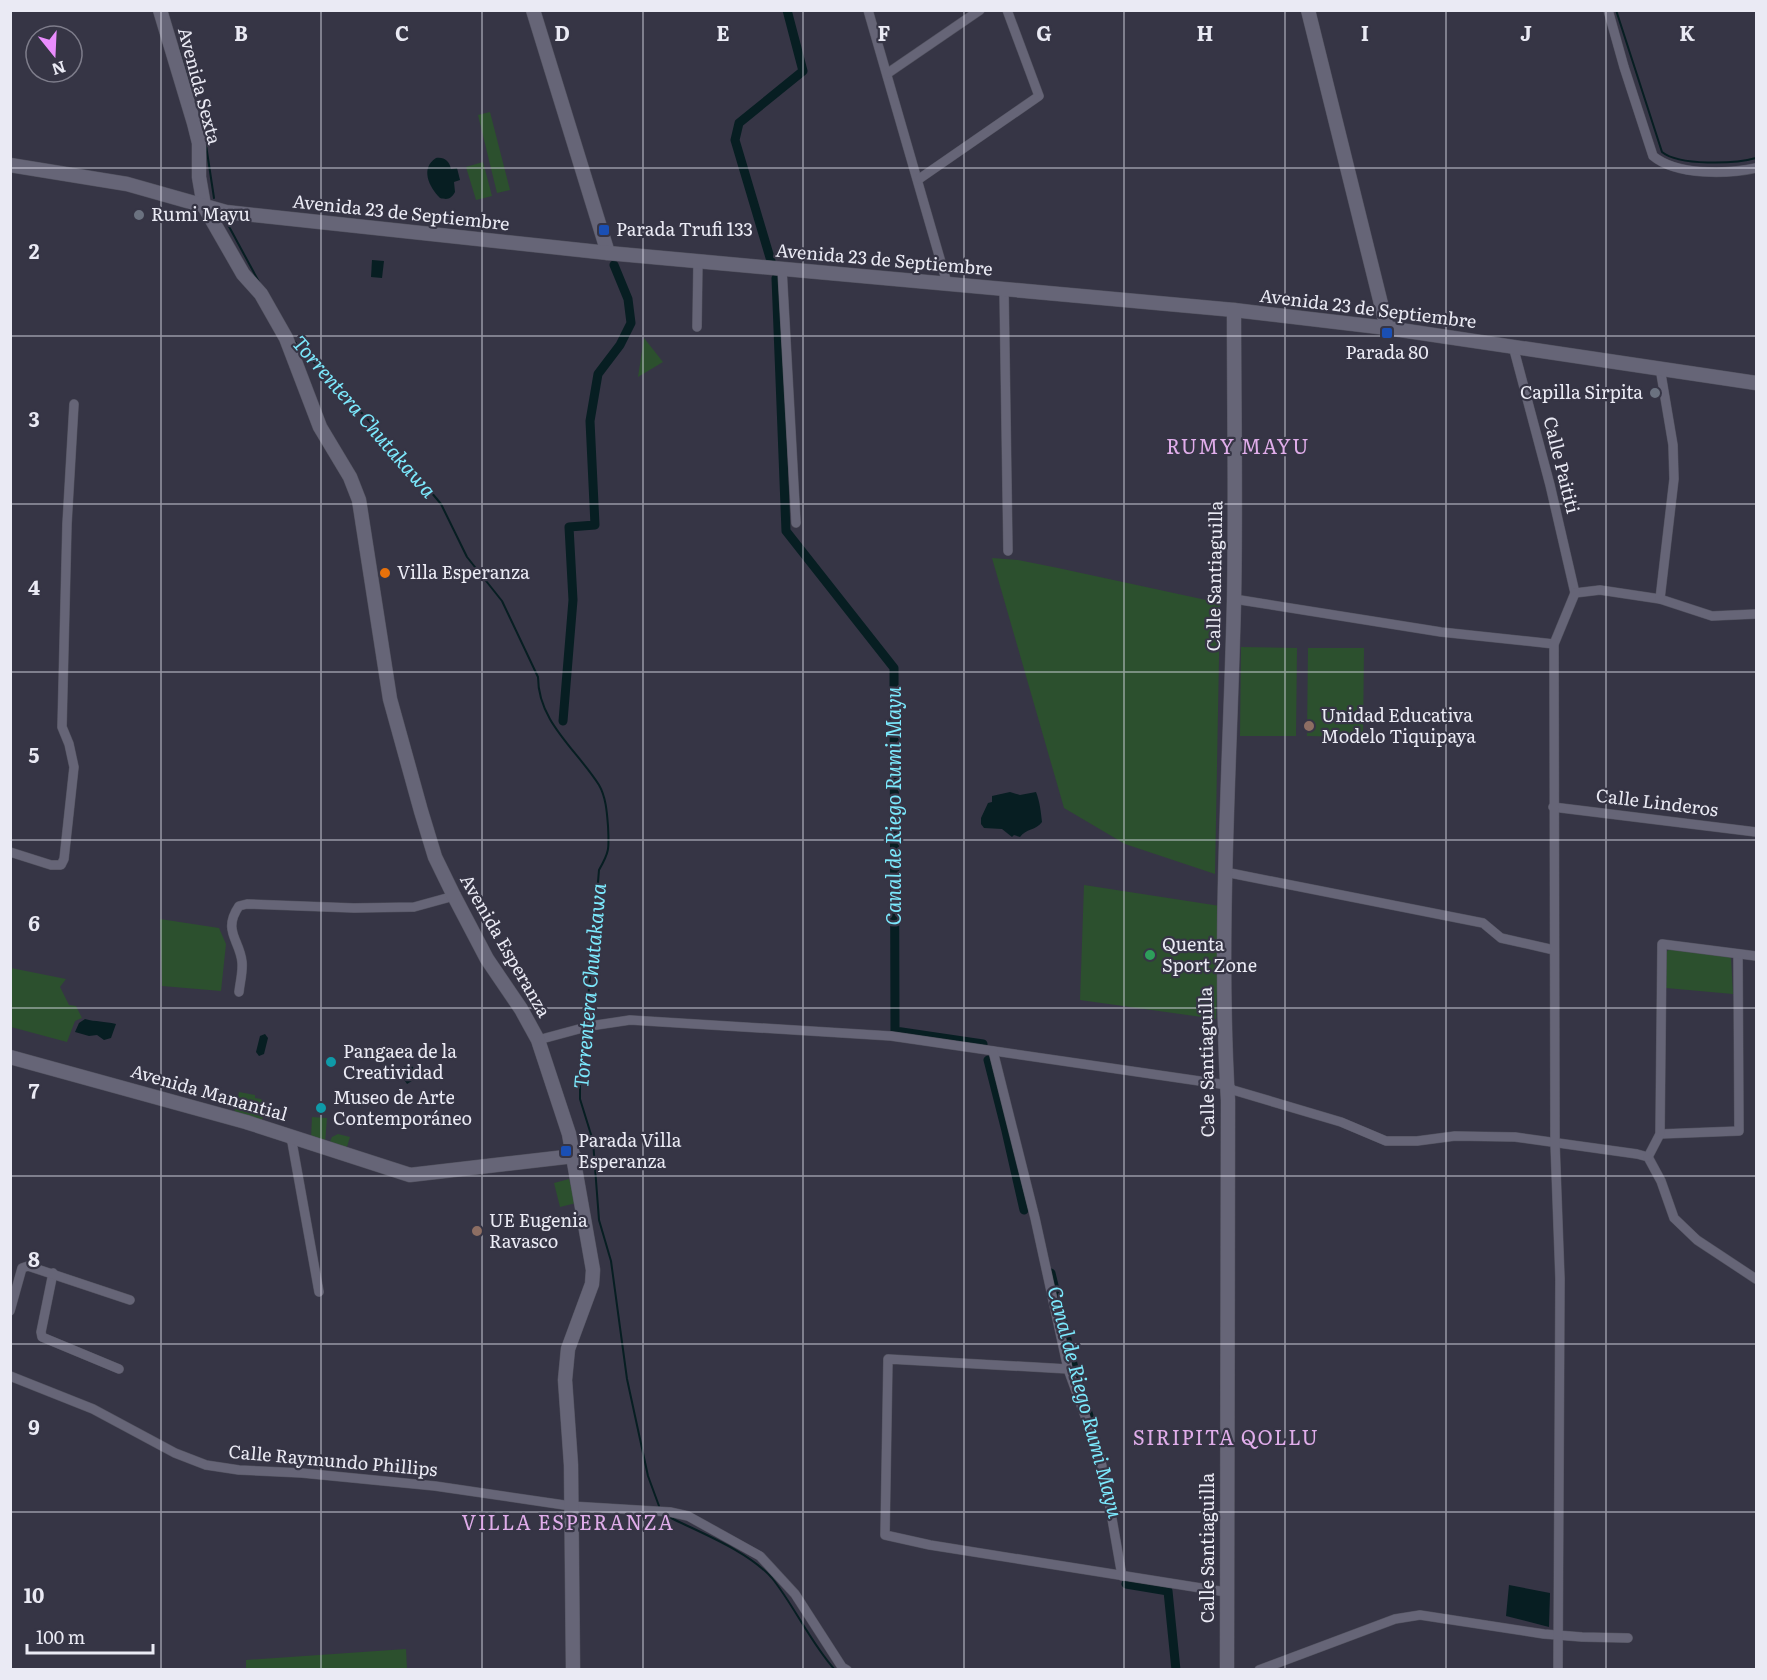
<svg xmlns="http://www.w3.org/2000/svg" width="1767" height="1680" font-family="Literata,serif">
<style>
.green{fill:#2c502e}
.water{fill:#071e22}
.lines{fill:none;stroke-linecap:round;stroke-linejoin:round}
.stream{stroke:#071e22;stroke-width:2}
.canal{stroke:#071e22;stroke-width:9}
.street-casing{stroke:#52525f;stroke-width:10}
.secondary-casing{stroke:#52525f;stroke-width:15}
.street{stroke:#666577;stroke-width:9}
.secondary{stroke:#666577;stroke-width:14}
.grid{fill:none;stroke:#eaeaf4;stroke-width:1.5;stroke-opacity:0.55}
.worship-dot{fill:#6b7280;stroke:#363545;stroke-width:2}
.transit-dot{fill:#1a4fb4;stroke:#363545;stroke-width:2}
.food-dot{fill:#e8710a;stroke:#363545;stroke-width:2}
.education-dot{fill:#8d6e63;stroke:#363545;stroke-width:2}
.leisure-dot{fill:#2e9e5b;stroke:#363545;stroke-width:2}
.culture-dot{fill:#0f9aa8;stroke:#363545;stroke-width:2}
.labels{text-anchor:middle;stroke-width:4.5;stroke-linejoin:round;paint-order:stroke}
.street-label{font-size:18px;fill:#eaeaf4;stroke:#363545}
.poi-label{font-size:18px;fill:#eaeaf4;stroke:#363545;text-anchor:start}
.water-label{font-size:20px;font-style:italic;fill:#7ce9fd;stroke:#363545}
.neighbourhood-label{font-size:20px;letter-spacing:1.5px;fill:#e0adea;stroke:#363545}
.grid-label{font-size:20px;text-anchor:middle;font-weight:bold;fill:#eaeaf4;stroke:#363545;stroke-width:4.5;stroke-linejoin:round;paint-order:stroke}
</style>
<rect width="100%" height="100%" fill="#363545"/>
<g class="green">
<polygon points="490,112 510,190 497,193 478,115"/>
<polygon points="483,162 492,196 476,200 466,167"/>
<polygon points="644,338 663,362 638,377"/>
<polygon points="992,558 1018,560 1058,568 1220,603 1215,874 1125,844 1064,808"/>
<polygon points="1241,647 1297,648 1296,736 1240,736"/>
<polygon points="1308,648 1364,648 1363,737 1307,736"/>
<polygon points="1084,885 1220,906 1216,1019 1080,1000"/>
<polygon points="160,919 219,928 226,944 221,991 162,986"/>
<polygon points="1670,949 1727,956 1731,958 1733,994 1666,988 1666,952"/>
<polygon points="11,968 66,979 60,987 69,1005 76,1006 82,1018 75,1021 67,1042 11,1027"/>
<polygon points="239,1092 255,1095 255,1098 261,1099 265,1104 262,1121 234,1113"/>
<polygon points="312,1117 327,1118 325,1143 311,1138"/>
<polygon points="338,1134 350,1137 346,1150 329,1144 332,1137"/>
<polygon points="569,1179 576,1203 560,1207 554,1183"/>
<polygon points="406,1649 407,1669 246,1669 246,1660"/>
</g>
<g class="water">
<path d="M436,158C445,157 449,161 451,169L457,168L460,180L454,182L455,192C451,199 448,200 440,198C429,187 420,168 436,158Z"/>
<polygon points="372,260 384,261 382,278 371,277"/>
<path d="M1010,792L1020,795L1036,792C1040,802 1041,813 1042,822C1037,830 1025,829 1020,837L1014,835L1012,837L1002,829L984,828L981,824V818L988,803L992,802V796Z"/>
<path d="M85,1019C96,1022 104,1021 116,1024L111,1038L104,1040L97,1035L89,1036L75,1032L79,1023Z"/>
<polygon points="265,1034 268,1038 264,1054 259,1056 256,1052 260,1036"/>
<polygon points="408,1064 413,1067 415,1079 407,1084 400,1073 402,1068"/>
<polygon points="1509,1585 1550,1593 1549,1627 1506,1616"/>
</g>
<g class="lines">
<g class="stream">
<path d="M1616,10L1662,152C1679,166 1735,164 1756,158"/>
<polyline points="178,47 196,107"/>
<polyline points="206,145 214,198"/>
<polyline points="226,221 259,282"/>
<path d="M294,341L390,443L441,504L467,557L502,601L538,677C538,722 577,750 599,785C606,797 607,813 608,826C609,848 610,851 599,870L586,1024"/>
<polyline points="585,1029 580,1069 580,1099 593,1141 599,1220 611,1261 627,1379 648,1476 659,1506"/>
<path d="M669,1517C701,1533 748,1551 772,1578C795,1607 810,1642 835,1670"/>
</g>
<g class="canal">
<polyline points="771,261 735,140 739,123 803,71 787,10"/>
<polyline points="776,278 786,531 894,668 895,1031 983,1044"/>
<polyline points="563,721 573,600 569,527 595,525 590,421 598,374 620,345 631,323 628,299 614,265"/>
<polyline points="988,1060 1006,1131 1024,1210"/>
<polyline points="1051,1273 1074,1368 1090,1419"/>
<polyline points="1126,1584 1168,1591 1176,1670"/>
</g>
<g class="street-casing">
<g id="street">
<polyline points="868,10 947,283"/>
<path d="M1608,10L1624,67L1653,156C1677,176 1728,174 1756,168"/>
<polyline points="888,73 980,10"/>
<polyline points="919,179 1039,96 1007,10"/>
<polyline points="782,268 796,523"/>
<polyline points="1004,289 1008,551"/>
<polyline points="697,327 698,261"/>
<polyline points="1513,346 1550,485 1575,593"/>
<polyline points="1575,593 1600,590 1660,599 1712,616 1756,614"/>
<polyline points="1234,599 1441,632 1554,644"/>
<polyline points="1660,599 1674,479 1673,445 1660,368"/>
<polyline points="1553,807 1756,832"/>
<polyline points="10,852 51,865 61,865 64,859 74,767 69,744 62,727 67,524 74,404"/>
<polyline points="1225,872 1483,923 1501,938 1554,950"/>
<path d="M239,992C240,982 243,972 242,962C240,940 222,931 239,906L247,904L354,908L414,907L454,896"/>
<polyline points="538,1040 590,1026 630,1020 891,1036 1227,1085 1233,1090 1341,1122 1386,1141 1417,1141 1455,1136 1515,1137 1637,1154 1648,1157 1661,1181 1674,1218 1697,1240 1756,1279"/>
<polyline points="993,1051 1035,1218 1068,1369 1100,1457 1107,1490 1122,1576"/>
<polyline points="1660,1134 1739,1131 1738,954"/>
<polyline points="287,1135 292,1142 319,1292"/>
<polyline points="1648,1157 1660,1134 1662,944 1756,956"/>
<polyline points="53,1273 41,1332 42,1337 119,1369"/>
<polyline points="10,1311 22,1268 28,1266 130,1300"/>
<polyline points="1068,1369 888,1359 885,1535 930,1545 1226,1592"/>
<polyline points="10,1376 93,1409 175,1453 206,1465 239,1470 302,1473 435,1486 571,1506 670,1512 688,1516 760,1556 795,1594 842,1667 847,1670"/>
<polyline points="1259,1670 1395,1619 1420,1615 1544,1634 1582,1637 1628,1638"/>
<polyline points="1558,1670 1560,1279 1555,1143 1554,644 1575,593"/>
</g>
</g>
<g class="secondary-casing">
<g id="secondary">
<polyline points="160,10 194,123 199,143 199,177 204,206 243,274 261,294 286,338 320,427 350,477 359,500 390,699 421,811 435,857 454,896 487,959 521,1009 538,1040 569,1134 593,1270 592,1284 568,1349 565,1380 571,1465 573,1670"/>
<polyline points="533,10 608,253"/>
<polyline points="1308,10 1387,328"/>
<polyline points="10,165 127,184 226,212 608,253 1234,310 1387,328 1756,383"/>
<polyline points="10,1057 246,1122 410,1175 574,1156"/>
<path d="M1227,1670L1228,1100C1218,934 1230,767 1234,601C1236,504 1234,407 1234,310"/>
</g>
</g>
<use href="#street" class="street"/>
<use href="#secondary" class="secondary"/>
</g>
<path class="grid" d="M161,10V1670M321,10V1670M482,10V1670M643,10V1670M803,10V1670M964,10V1670M1124,10V1670M1285,10V1670M1446,10V1670M1606,10V1670M10,168H1756M10,336H1756M10,504H1756M10,672H1756M10,840H1756M10,1008H1756M10,1176H1756M10,1344H1756M10,1512H1756"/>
<g class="worship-dot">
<circle cx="139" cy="215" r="6"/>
<circle cx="1655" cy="393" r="6"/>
</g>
<g class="transit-dot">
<rect x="598" y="224" width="12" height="12" rx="3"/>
<rect x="1381" y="327" width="12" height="12" rx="3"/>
<rect x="560" y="1145" width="12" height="12" rx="3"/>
</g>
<circle class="food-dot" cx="385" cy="573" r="6"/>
<g class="education-dot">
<circle cx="1309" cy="726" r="6"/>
<circle cx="477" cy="1231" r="6"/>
</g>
<circle class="leisure-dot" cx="1150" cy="955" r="6"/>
<g class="culture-dot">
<circle cx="331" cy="1062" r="6"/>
<circle cx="321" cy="1108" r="6"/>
</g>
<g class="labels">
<g class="street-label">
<text transform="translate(199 86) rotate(75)" y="6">Avenida Sexta</text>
<text transform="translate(401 213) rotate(6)" y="6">Avenida 23 de Septiembre</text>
<text transform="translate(884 260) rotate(5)" y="6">Avenida 23 de Septiembre</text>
<text transform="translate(1368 309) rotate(7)" y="6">Avenida 23 de Septiembre</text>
<text transform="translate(1561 465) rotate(76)" y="6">Calle Paititi</text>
<text transform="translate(1215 576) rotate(-89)" y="6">Calle Santiaguilla</text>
<text transform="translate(1657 803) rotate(7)" y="6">Calle Linderos</text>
<text transform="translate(505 946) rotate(60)" y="6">Avenida Esperanza</text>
<text transform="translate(1207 1062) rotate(-91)" y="6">Calle Santiaguilla</text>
<text transform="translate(209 1093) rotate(16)" y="6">Avenida Manantial</text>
<text transform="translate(333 1461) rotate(5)" y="6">Calle Raymundo Phillips</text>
<text transform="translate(1208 1548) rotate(-90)" y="6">Calle Santiaguilla</text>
</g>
<g class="poi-label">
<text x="151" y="221">Rumi Mayu</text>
<text x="616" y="236">Parada Trufi 133</text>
<text x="1387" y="359" text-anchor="middle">Parada 80</text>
<text x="1643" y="399" text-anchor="end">Capilla Sirpita</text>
<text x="397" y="579">Villa Esperanza</text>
<text x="1321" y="722">Unidad Educativa<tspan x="1321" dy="21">Modelo Tiquipaya</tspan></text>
<text x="1162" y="951">Quenta<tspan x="1162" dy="21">Sport Zone</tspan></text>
<text x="343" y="1058">Pangaea de la<tspan x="343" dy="21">Creatividad</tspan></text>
<text x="333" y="1104">Museo de Arte<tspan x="333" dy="21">Contemporáneo</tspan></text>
<text x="578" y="1147">Parada Villa<tspan x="578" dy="21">Esperanza</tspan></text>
<text x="489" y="1227">UE Eugenia<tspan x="489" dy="21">Ravasco</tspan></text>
</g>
<g class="water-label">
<text transform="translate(364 417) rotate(49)" y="7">Torrentera Chutakawa</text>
<text transform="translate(894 806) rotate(-90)" y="7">Canal de Riego Rumi Mayu</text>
<text transform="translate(590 986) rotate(-85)" y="7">Torrentera Chutakawa</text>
<text transform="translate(1085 1402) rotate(75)" y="7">Canal de Riego Rumi Mayu</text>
</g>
<g class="neighbourhood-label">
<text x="1238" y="454">RUMY MAYU</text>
<text x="1226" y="1445">SIRIPITA QOLLU</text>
<text x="568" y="1530">VILLA ESPERANZA</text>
</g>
</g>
<g class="grid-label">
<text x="241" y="41">B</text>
<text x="402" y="41">C</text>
<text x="562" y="41">D</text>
<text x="723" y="41">E</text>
<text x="884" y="41">F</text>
<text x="1044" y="41">G</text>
<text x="1205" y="41">H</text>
<text x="1365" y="41">I</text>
<text x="1526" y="41">J</text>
<text x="1687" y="41">K</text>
<text x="34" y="259">2</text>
<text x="34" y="427">3</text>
<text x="34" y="595">4</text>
<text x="34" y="763">5</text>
<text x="34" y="931">6</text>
<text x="34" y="1099">7</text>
<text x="34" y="1267">8</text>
<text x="34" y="1435">9</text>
<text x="34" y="1603">10</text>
</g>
<rect width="1767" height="1680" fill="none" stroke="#eaeaf4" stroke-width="24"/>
<g transform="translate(54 54) rotate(162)"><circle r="28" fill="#363545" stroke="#7e7d8b" stroke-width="1.5"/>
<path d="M0-4.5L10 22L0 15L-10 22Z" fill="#ea8dfd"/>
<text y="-9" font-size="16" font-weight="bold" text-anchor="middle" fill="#eaeaf4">N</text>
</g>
<path d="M27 1644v9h126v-9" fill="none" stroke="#eaeaf4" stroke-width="3"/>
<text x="36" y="1644" font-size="18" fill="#eaeaf4" stroke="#363545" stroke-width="4.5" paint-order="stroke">100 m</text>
</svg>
